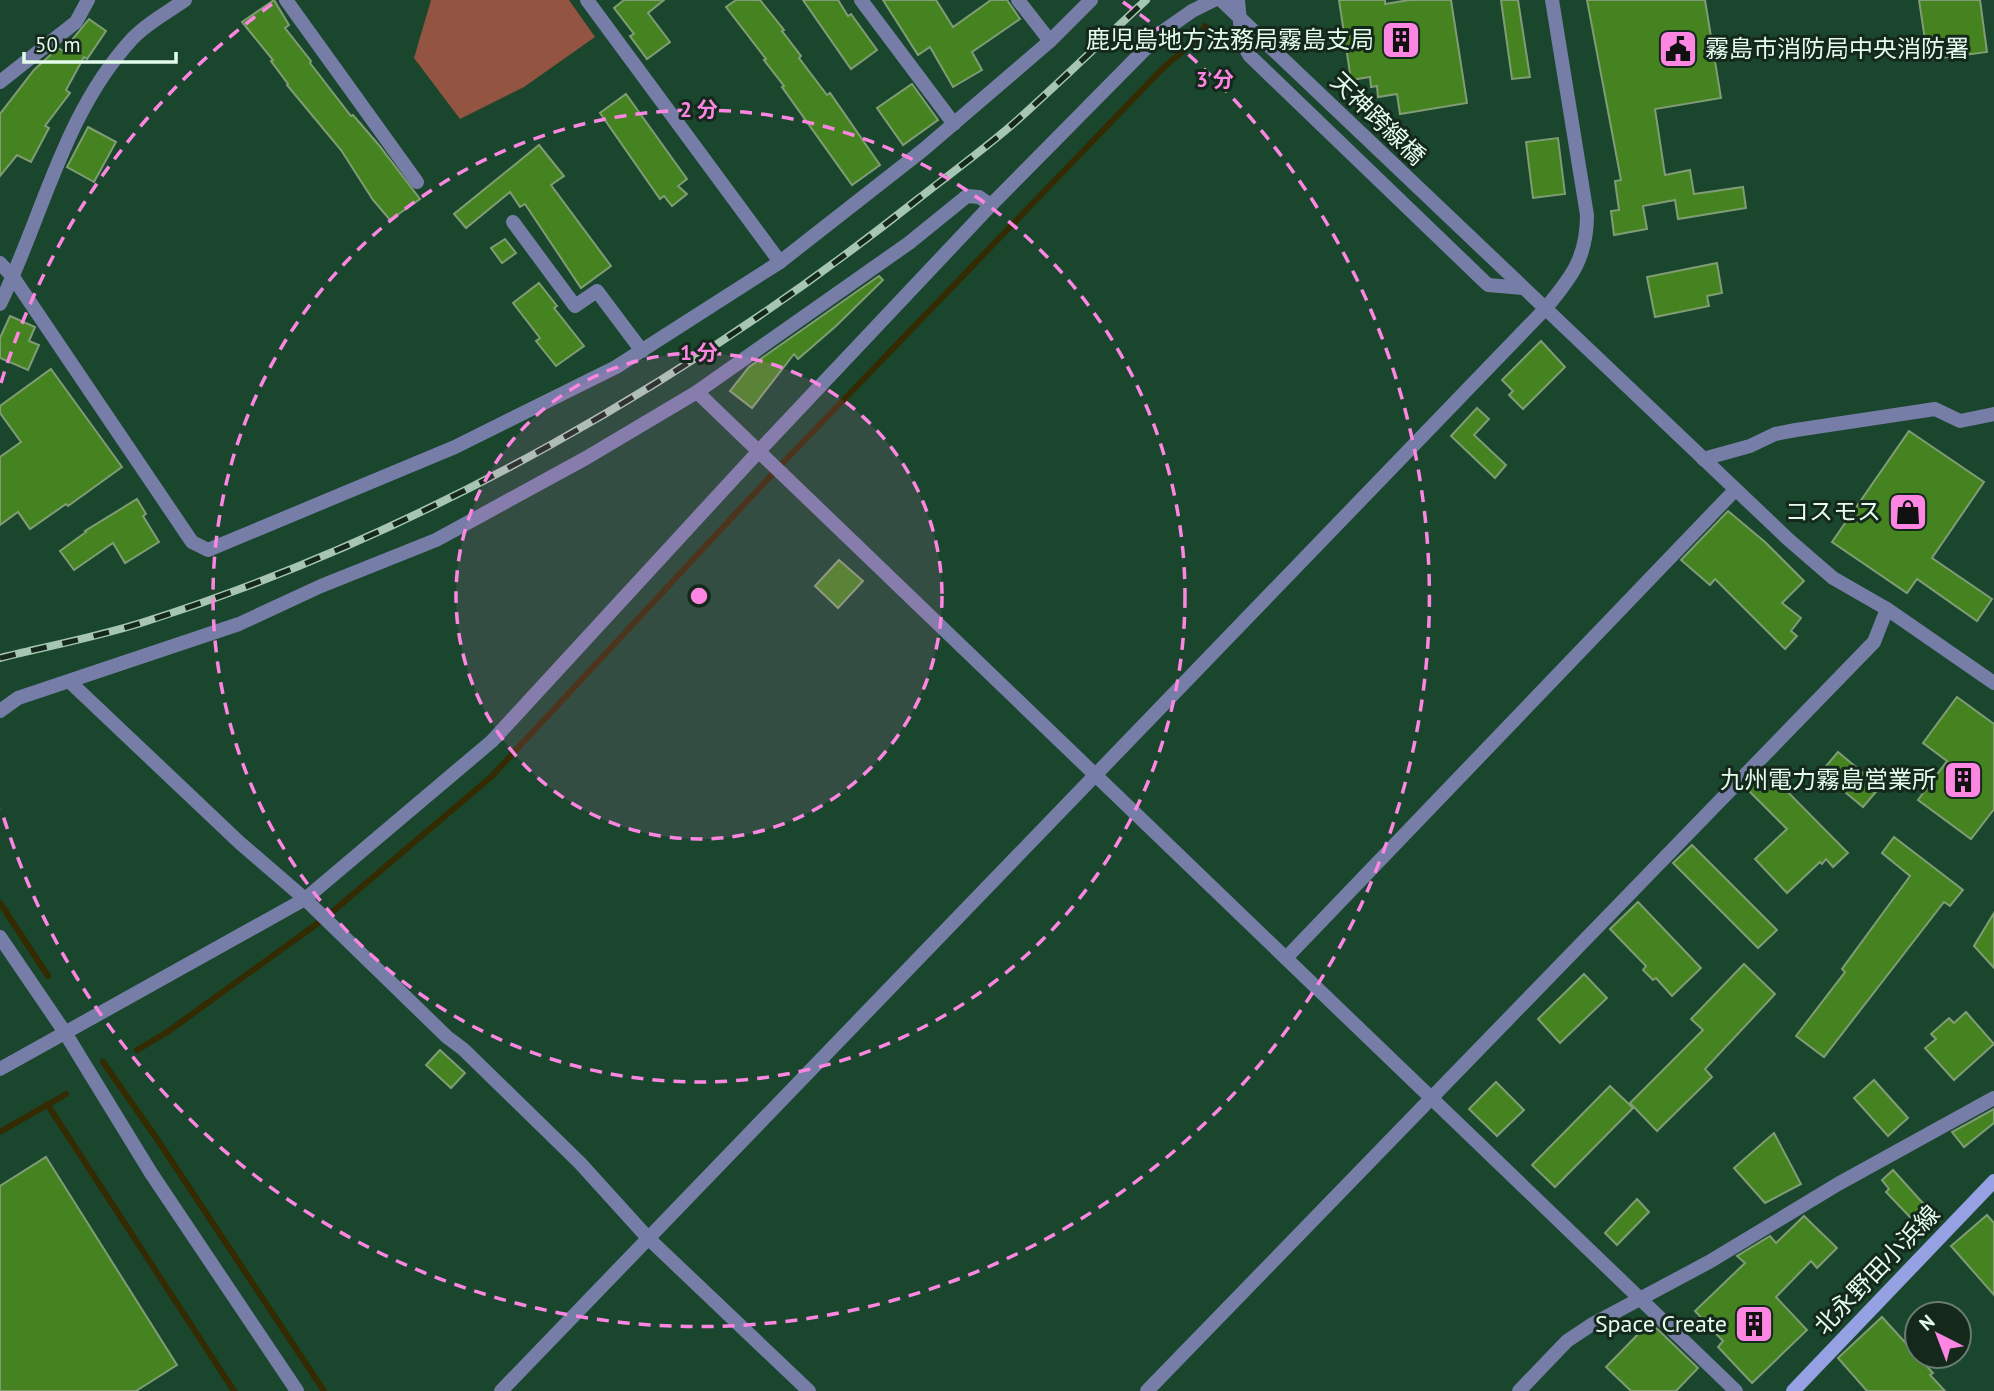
<svg xmlns="http://www.w3.org/2000/svg" width="1994" height="1391" font-family="'PT Sans','Noto Sans JP',sans-serif">
<style>
.green{fill:#935442}
.lines{fill:none;stroke-linecap:round;stroke-linejoin:round}
.stream{stroke:#342b02;stroke-width:6}
.building{fill:#458320;stroke:#809c74;stroke-width:2}
.minor{stroke:#767da7;stroke-width:14}
.tertiary{stroke:#767da7;stroke-width:14}
.secondary{stroke:#96a1e4;stroke-width:14}
.rail-casing{stroke:#a6c5b2;stroke-width:8}
.rail{stroke:#15281c;stroke-width:5;stroke-dasharray:16;stroke-linecap:butt}
.ring{fill:none;stroke:#fd86e2;stroke-width:3.5;stroke-dasharray:12 9}
.labels{text-anchor:middle;stroke-width:6;stroke-linejoin:round;paint-order:stroke}
.poi-label{font-size:24px;fill:#e4fcec;stroke:#15281c;text-anchor:end}
.street-label{font-size:24px;fill:#e4fcec;stroke:#15281c}
.centre{fill:#fd86e2;stroke:#15281c;stroke-width:3.5}
.ring-label{font-size:21px;text-anchor:middle;font-weight:bold;fill:#fd86e2;stroke:#15281c;stroke-width:6;stroke-linejoin:round;paint-order:stroke}
</style>
<rect width="100%" height="100%" fill="#19462d"/>
<polygon class="green" points="431,0 569,0 595,37 524,87 460,119 414,58"/>
<g class="lines">
<g class="stream">
<polyline points="0,903 48,976"/>
<polyline points="137,1050 166,1033 325,918 491,777 778,468 1163,68 1197,39 1205,26"/>
<polyline points="103,1062 157,1139 324,1391"/>
<polyline points="47,1104 234,1391"/>
<polyline points="0,1132 66,1094"/>
</g>
</g>
<g class="building">
<polygon points="274,0 289,25 285,28 311,61 310,63 351,116 353,115 378,144 420,199 390,220 373,200 341,150 287,85 288,84 271,61 273,60 242,22"/>
<polygon points="624,0 664,0 648,13 670,42 647,59 630,36 634,34 614,8"/>
<polygon points="736,0 760,0 784,30 782,31 801,56 799,58 827,95 830,93 880,165 852,185 782,87 784,86 764,60 766,59 726,7"/>
<polygon points="803,0 838,0 848,16 851,14 877,50 851,69"/>
<polygon points="883,0 936,0 953,27 991,0 1007,0 1020,19 972,52 982,70 953,87 930,47 918,55"/>
<polygon points="1339,0 1385,0 1385,4 1409,0 1451,0 1467,103 1400,114 1397,94 1378,97 1377,86 1371,87 1370,77 1351,80"/>
<polygon points="1501,0 1518,0 1530,77 1512,79"/>
<polygon points="1587,0 1705,0 1721,98 1655,109 1665,175 1690,170 1694,194 1743,187 1746,208 1678,219 1675,200 1643,206 1647,229 1614,235 1611,211 1619,210 1615,181 1621,180"/>
<polygon points="1919,0 1980,0 1987,52 1928,60"/>
<polygon points="89,19 106,31 87,59 84,57 66,90 70,93 45,126 49,128 31,162 17,155 0,176 0,114 34,70 58,48 63,51"/>
<polygon points="912,84 938,120 903,145 877,108"/>
<polygon points="626,94 687,179 678,186 687,194 672,206 664,196 660,199 600,113"/>
<polygon points="88,127 116,142 94,182 67,167"/>
<polygon points="1558,138 1565,194 1533,198 1526,142"/>
<polygon points="539,145 564,176 551,185 611,266 581,288 525,204 520,207 510,192 466,228 454,214"/>
<polygon points="505,239 516,253 502,263 491,248"/>
<polygon points="1717,263 1722,293 1707,296 1709,306 1655,317 1647,277"/>
<polygon points="879,276 883,280 836,326 798,359 794,354 752,408 730,391 749,367"/>
<polygon points="539,283 557,306 554,308 584,346 556,366 536,341 540,338 513,303"/>
<polygon points="10,316 35,327 29,341 39,345 28,370 0,358 0,338"/>
<polygon points="1541,341 1565,367 1523,409 1509,395 1513,391 1502,380"/>
<polygon points="51,369 122,467 68,506 66,504 30,529 18,512 0,525 0,457 21,442 0,413 0,406"/>
<polygon points="1477,408 1489,419 1474,435 1506,465 1495,478 1451,436"/>
<polygon points="1909,431 1984,482 1932,558 1992,599 1977,621 1917,579 1907,593 1832,542"/>
<polygon points="137,499 146,514 143,516 159,542 125,563 113,543 74,570 60,551 86,532 85,531"/>
<polygon points="1728,511 1765,542 1804,581 1782,603 1801,618 1791,631 1797,636 1785,649 1715,579 1710,585 1681,560"/>
<polygon points="839,560 863,581 838,608 815,586"/>
<polygon points="1957,697 1994,724 1994,809 1971,839 1918,800 1947,761 1923,743"/>
<polygon points="1838,752 1880,787 1863,807 1821,772"/>
<polygon points="1765,769 1848,853 1833,867 1826,859 1822,864 1820,862 1787,893 1755,859 1787,829 1746,788"/>
<polygon points="1894,837 1963,890 1950,906 1944,902 1824,1057 1796,1036 1845,972 1842,969 1910,876 1882,853"/>
<polygon points="1692,845 1777,930 1758,948 1673,863"/>
<polygon points="1638,902 1701,968 1672,996 1656,978 1653,980 1643,970 1646,966 1610,929"/>
<polygon points="1994,913 1994,968 1974,946"/>
<polygon points="1744,964 1775,994 1705,1069 1712,1077 1657,1131 1630,1103 1703,1030 1691,1019"/>
<polygon points="1584,974 1607,998 1560,1043 1538,1019"/>
<polygon points="1966,1012 1994,1044 1954,1080 1925,1048 1936,1039 1931,1034 1949,1018 1954,1023"/>
<polygon points="440,1050 465,1073 451,1088 426,1065"/>
<polygon points="1874,1080 1908,1118 1888,1136 1854,1098"/>
<polygon points="1496,1082 1524,1110 1497,1136 1469,1109"/>
<polygon points="1610,1086 1633,1108 1555,1187 1532,1165"/>
<polygon points="1994,1109 1994,1123 1964,1147 1952,1132"/>
<polygon points="1774,1133 1801,1184 1765,1203 1734,1168"/>
<polygon points="46,1157 177,1365 136,1391 0,1391 0,1186"/>
<polygon points="1893,1170 1930,1211 1919,1221 1913,1214 1910,1217 1886,1192 1889,1189 1882,1180"/>
<polygon points="1637,1199 1649,1212 1617,1245 1605,1233"/>
<polygon points="1987,1215 1994,1223 1994,1295 1951,1246"/>
<polygon points="1804,1216 1837,1248 1817,1268 1811,1261 1776,1297 1807,1330 1752,1383 1718,1347 1723,1341 1695,1311 1745,1263 1737,1256 1770,1236 1776,1243"/>
<polygon points="1882,1317 1933,1373 1930,1375 1945,1391 1867,1391 1838,1358"/>
<polygon points="1650,1322 1698,1368 1676,1391 1631,1391 1606,1367"/>
</g>
<g class="lines">
<g class="minor">
<polyline points="286,0 417,182"/>
<polyline points="587,0 780,262"/>
<polyline points="861,0 954,124"/>
<polyline points="1018,0 1050,41"/>
<polyline points="1238,0 1242,43 1250,56 1488,285 1523,288"/>
<polyline points="0,82 76,22 88,0"/>
<polyline points="513,222 575,306 597,291 642,351"/>
<polyline points="0,263 13,277 192,542 208,550 455,447 616,367 780,262 923,150 1050,41 1091,0"/>
<path d="M0,304C43,216 64,112 133,38C147,23 168,12 185,0"/>
<polyline points="697,392 1736,1391"/>
<polyline points="1703,459 1750,446 1775,434 1796,430 1935,409 1960,421 1994,414"/>
<polyline points="70,682 240,843 305,899 447,1037 463,1049 580,1163 648,1238 809,1391"/>
<polyline points="0,711 18,698 239,624 321,586 436,540 586,458 697,392 909,243 967,196 979,197 991,205"/>
<polyline points="1286,958 1735,490"/>
<polyline points="1147,1391 1874,642 1887,609"/>
<polyline points="1519,1391 1567,1341 1591,1325 1709,1262 1838,1184 1994,1098"/>
</g>
<g class="tertiary">
<polyline points="1221,0 1789,540 1833,578 1887,609 1994,683"/>
<polyline points="0,937 64,1031 151,1173 297,1391"/>
<polyline points="0,1069 305,899 492,741 758,452 991,205 1162,32 1192,11 1214,0"/>
<path d="M501,1391L1545,309C1571,278 1587,258 1587,215L1552,0"/>
</g>
<polyline class="secondary" points="1793,1391 1994,1181"/>
<g class="rail-casing">
<path id="rail" d="M0,658C48,646 97,637 144,622C423,534 689,380 918,199C950,174 983,150 1013,124C1058,84 1102,41 1146,0"/>
</g>
<use href="#rail" class="rail"/>
</g>
<circle cx="699" cy="596" r="243" fill="#fd86e2" fill-opacity=".12"/>
<g class="ring">
<circle cx="699" cy="596" r="243"/>
<circle cx="699" cy="596" r="486"/>
<path d="M1 383A730 730 0 0 1 275 2M1123 2A730 730 0 1 1 1 809"/>
</g>
<defs>
<g id="building-square" transform="scale(2.0125)"><rect x="-9" y="-9" width="18" height="18" rx="4" fill="#fd86e2" stroke="#15281c"/><path d="M-4-6H4V6H1V3H-1V6H-4ZM-2.5-4.3h1.7v1.8h-1.7ZM.8-4.3h1.7v1.8H.8ZM-2.5-1h1.7V.8h-1.7ZM.8-1h1.7V.8H.8Z" fill="#111"/></g>
<g id="civic-square" transform="scale(2.0125)"><rect x="-9" y="-9" width="18" height="18" rx="4" fill="#fd86e2" stroke="#15281c"/><path d="M-.6-6.5H3V-4.5H.6V-3L4-1V1h2V6H-6V1h2V-1L-.6-3ZM-1.2 2.5V6h2.4V2.5Z" fill="#111"/></g>
<g id="shop-square" transform="scale(2.0125)"><rect x="-9" y="-9" width="18" height="18" rx="4" fill="#fd86e2" stroke="#15281c"/><path d="M-5-2.5h2.3a2.7 3.5 0 0 1 5.4 0H5L5.5 6h-11ZM-1.5-2.5h3a1.5 2.3 0 0 0-3 0Z" fill="#111"/></g>
</defs>
<g fill-rule="evenodd">
<use href="#building-square" x="1401" y="40"/>
<use href="#civic-square" x="1678" y="49"/>
<use href="#shop-square" x="1908" y="512"/>
<use href="#building-square" x="1963" y="780"/>
<use href="#building-square" x="1754" y="1324"/>
</g>
<g class="labels">
<g class="poi-label">
<text x="1374" y="48">鹿児島地方法務局霧島支局</text>
<text x="1705" y="57" text-anchor="start">霧島市消防局中央消防署</text>
<text x="1881" y="520">コスモス</text>
<text x="1936" y="788">九州電力霧島営業所</text>
<text x="1727" y="1332">Space Create</text>
</g>
<g class="street-label">
<text transform="translate(1378 119) rotate(44)" y="8">天神跨線橋</text>
<text transform="translate(1877 1270) rotate(-46)" y="8">北永野田小浜線</text>
</g>
</g>
<circle cx="699" cy="596" r="10" class="centre"/>
<g class="ring-label">
<text x="1215" y="87">3 分</text>
<text x="699" y="117">2 分</text>
<text x="699" y="360">1 分</text>
</g>
<g transform="translate(1938 1335) rotate(318)"><circle r="33" fill="#15281c" stroke="#687d6f" stroke-width="2"/>
<path d="M0-5L12 26L0 18L-12 26Z" fill="#fd86e2"/>
<text y="-10" font-size="19" font-weight="bold" text-anchor="middle" fill="#e4fcec">N</text>
</g>
<path d="M24 52v10h152v-10" fill="none" stroke="#e4fcec" stroke-width="3.5"/>
<text x="35" y="52" font-size="21" fill="#e4fcec" stroke="#15281c" stroke-width="5" paint-order="stroke">50 m</text>
</svg>
